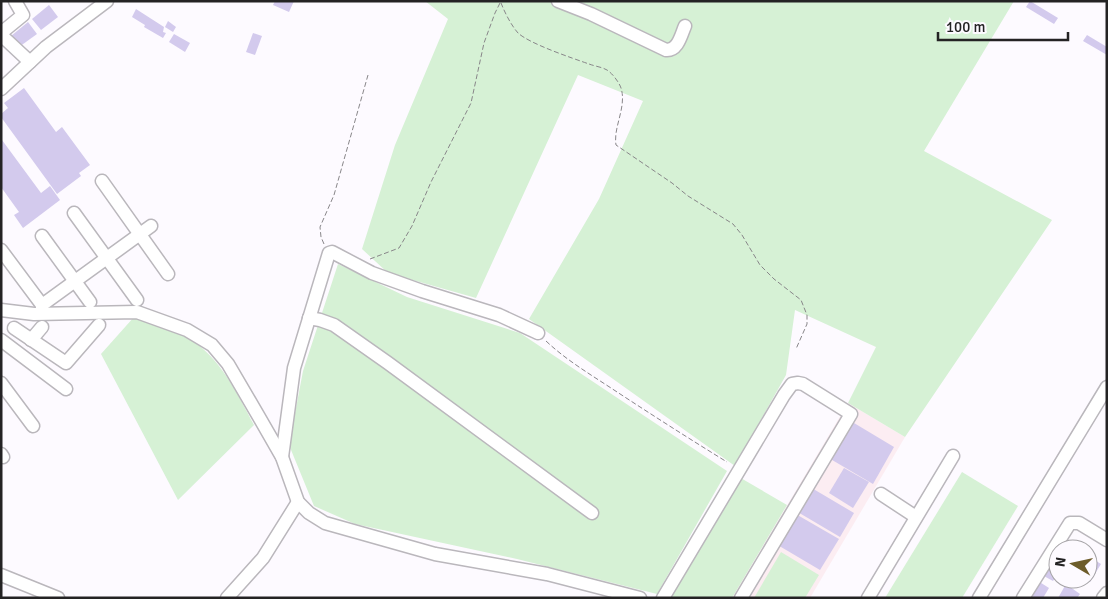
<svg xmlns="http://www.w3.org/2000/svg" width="1108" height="599" font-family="Signika,sans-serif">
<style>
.education{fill:#fcedf2}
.green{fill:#d6f1d5}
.building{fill:#d3caed}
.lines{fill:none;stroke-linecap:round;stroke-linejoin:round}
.minor-casing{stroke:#bab7bc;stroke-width:15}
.path{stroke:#888689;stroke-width:1;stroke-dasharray:5 2.5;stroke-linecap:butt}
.minor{stroke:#fff;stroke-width:12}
</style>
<rect width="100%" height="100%" fill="#fdfaff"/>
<polygon class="education" points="848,403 905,437 810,598 732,598"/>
<g class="green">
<polygon points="425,1 1014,1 924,151 1052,220 905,437 848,403 876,347 795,310 786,375 735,466 529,319 599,199 643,101 578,75 476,298 388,273 362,249 395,145 448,19"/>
<polygon points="338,264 407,297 520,333 727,471 657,594 517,559 355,524 314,506 289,445 303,371"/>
<path d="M134,317C148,322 177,330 188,337C221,359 236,391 254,425L178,500L101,354Z"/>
<polygon points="962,472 1018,506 962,598 885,598"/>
<polygon points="739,477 787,505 732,598 669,598"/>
<polygon points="781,552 819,575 805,598 754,598"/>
</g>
<g class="building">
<polygon points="275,1 294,1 289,12 273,5"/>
<polygon points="1030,1 1058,18 1054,24 1026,7"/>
<polygon points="49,5 58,17 41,30 32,19"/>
<polygon points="136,9 164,27 163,32 166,33 163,38 144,27 145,25 132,17"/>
<polygon points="168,21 176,27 173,32 165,27"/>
<polygon points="28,22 37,34 19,47 11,36"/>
<polygon points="253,33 262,36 255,55 246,52"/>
<polygon points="174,34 190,43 185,52 169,42"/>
<polygon points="1087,35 1107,47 1107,55 1083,41"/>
<polygon points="24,88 56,132 62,127 90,165 79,173 81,176 57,194 1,117 1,114 8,108 4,103"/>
<polygon points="2,140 41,193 50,186 60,200 23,228 14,215 19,212 1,187"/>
<polygon points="849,420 894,447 873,484 827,457"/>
<polygon points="844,468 869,482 853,508 829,493"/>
<polygon points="810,487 854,513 840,537 796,511"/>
<polygon points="794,513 839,539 820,570 776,544"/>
<polygon points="1055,554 1058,556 1058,574 1053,581 1042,575"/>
<polygon points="1088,556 1101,564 1090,582 1084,579 1088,579"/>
<polygon points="1038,581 1049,588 1043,598 1028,598"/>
<polygon points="1066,584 1080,594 1077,598 1058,598"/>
</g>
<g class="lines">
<g class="minor-casing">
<g id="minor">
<path d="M558,1L591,14L666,50C678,51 681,35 685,26"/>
<polyline points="1,33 23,15 15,1"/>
<polyline points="1,35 30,62"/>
<polyline points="1,89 46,47 107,1"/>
<polyline points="102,181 168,274"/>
<polyline points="74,213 137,300"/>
<polyline points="42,236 90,302"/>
<polyline points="1,250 42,305 42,311"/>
<polyline points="42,305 151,226"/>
<polyline points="1,310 34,314 137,312 187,330 212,345 228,364 259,417 282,457 298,502 309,513 325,523 435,554 547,574 640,598"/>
<polyline points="309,318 320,320 334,325 388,363 592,513"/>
<polyline points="14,328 66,363 99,325"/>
<polyline points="1,340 66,389"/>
<polyline points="31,340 42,327"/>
<polyline points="1,383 33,426"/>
<polyline points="1,454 3,457"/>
<polyline points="282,457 294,368 329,253 332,252 372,273 422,291 499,315 538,333"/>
<polyline points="881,494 916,517"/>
<polyline points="1,575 58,598"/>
<polyline points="227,598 263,558 298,502"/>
<polyline points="663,598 784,395 792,384 798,383 803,384 851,414 741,598"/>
<polyline points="868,598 953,456"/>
<polyline points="979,598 1107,387"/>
<polyline points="1023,598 1070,523 1079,523 1107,540"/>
<polyline points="1103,598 1107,593"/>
</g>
</g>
<g class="path">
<path d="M501,3C505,13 511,25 518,33C530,44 572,58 589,64C594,66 602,67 607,70C612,73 619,82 621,88C627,107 613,127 616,145L672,183L688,196L733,224L742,235L760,265L774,279L801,300L807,315V324L796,349"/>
<polyline points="324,244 321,237 320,227 334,195 368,75"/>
<polyline points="370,259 399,248 412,226 431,182 471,103 484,43 495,13 501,1"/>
<path d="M546,341C565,359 588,373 611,388C649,413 688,438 727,462"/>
</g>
<use href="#minor" class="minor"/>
</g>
<rect width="1108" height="599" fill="none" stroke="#242324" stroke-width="5"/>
<g transform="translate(1073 564) rotate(279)"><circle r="24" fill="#fdfaff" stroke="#a6a4a7"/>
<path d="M0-4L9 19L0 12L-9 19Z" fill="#6d5c2a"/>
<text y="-8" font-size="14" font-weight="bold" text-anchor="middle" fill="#242324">N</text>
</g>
<path d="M938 32v8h130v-8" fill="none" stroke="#242324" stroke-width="2.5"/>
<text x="946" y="32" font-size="15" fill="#242324" stroke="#fdfaff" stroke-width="4" paint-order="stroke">100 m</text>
</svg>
